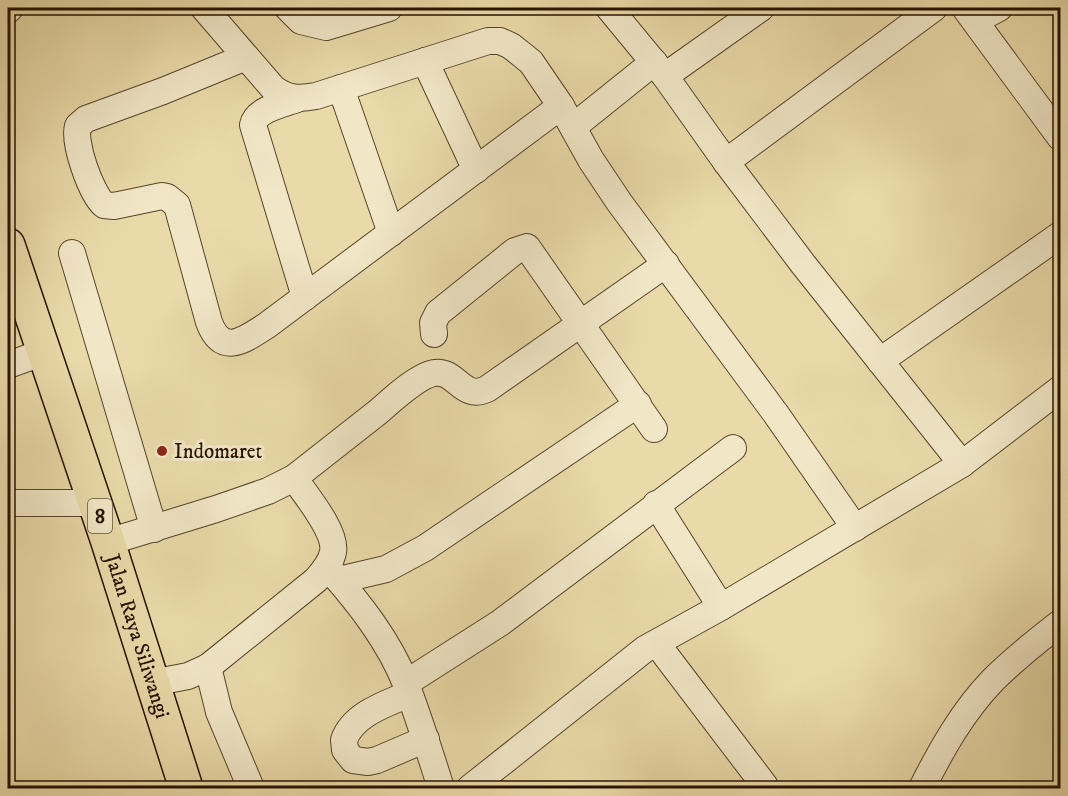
<svg xmlns="http://www.w3.org/2000/svg" width="1068" height="796" font-family="'IM FELL DW Pica',serif">
<style>
.lines{fill:none;stroke-linecap:round;stroke-linejoin:round}
.minor-casing{stroke:#57442a;stroke-width:28}
.highway-casing{stroke:#261200;stroke-width:36}
.minor{stroke:#f1e7c7;stroke-width:26}
.highway{stroke:#eadaa9;stroke-width:33}
.poi-dot{fill:#8f2418;stroke:#f1e7c7;stroke-width:2}
.labels{text-anchor:middle;stroke-width:6;stroke-linejoin:round;paint-order:stroke}
.shield{fill:#f1e7c7;stroke:#63523c;stroke-width:1.5}
.shield-label{font-size:20px;font-weight:bold;fill:#261200}
.poi-label{font-size:21px;fill:#261200;stroke:#f1e7c7;text-anchor:start}
.street-label{font-size:21px;fill:#261200;stroke:#f1e7c7}
</style>
<rect width="100%" height="100%" fill="#eadaa9"/>
<filter id="stains"><feTurbulence type="fractalNoise" baseFrequency=".00333" numOctaves="4"/><feColorMatrix values="0 0 0 0 .2 0 0 0 0 .09 0 0 0 0 .02 0 0 0 .5 -.17"/></filter>
<radialGradient id="worn" r=".72"><stop offset=".6" stop-color="#630" stop-opacity="0"/><stop offset="1" stop-color="#630" stop-opacity=".3"/></radialGradient>
<g class="lines">
<g class="minor-casing">
<g id="minor">
<path d="M204,8L273,88C287,99 299,99 316,96L488,41H500L511,46L531,62L561,106L591,160L619,202L776,414L855,528"/>
<polyline points="288,8 301,21 326,27 389,8"/>
<polyline points="609,8 665,76 726,162 934,8"/>
<polyline points="965,8 1060,137"/>
<polyline points="8,10 10,8"/>
<polyline points="975,21 999,8"/>
<path d="M246,57L163,91L86,119L78,126C73,143 91,193 104,205L114,206L162,196L167,197L177,205L209,322C222,357 244,340 266,326L561,106"/>
<polyline points="425,61 476,170"/>
<polyline points="665,76 761,8"/>
<polyline points="341,88 391,233"/>
<path d="M297,99C284,104 256,109 253,125L305,297"/>
<polyline points="573,127 654,62"/>
<polyline points="726,162 803,264 962,464"/>
<polyline points="72,253 154,529"/>
<polyline points="434,334 433,323 438,313 515,251 527,247 654,429"/>
<polyline points="880,361 1060,235"/>
<polyline points="8,365 44,352"/>
<polyline points="8,503 95,503"/>
<polyline points="656,504 721,607"/>
<path d="M108,542L216,509L268,491L294,478C322,456 350,434 378,412C391,401 417,376 434,373C456,369 462,401 487,389L666,264"/>
<path d="M329,569C359,603 389,641 406,684C419,718 430,753 441,788"/>
<polyline points="339,580 386,569 425,548 638,404"/>
<polyline points="657,644 765,786"/>
<polyline points="208,667 219,712 251,788"/>
<path d="M152,683L188,676L208,667L316,580C323,572 331,563 333,552C337,532 305,494 294,478"/>
<polyline points="406,683 500,623 733,448"/>
<path d="M409,694C386,704 353,714 344,740L345,750L353,760L368,762L377,760L426,739"/>
<polyline points="470,788 645,649 721,607 962,464 1060,389"/>
<path d="M922,788C941,750 963,711 993,680C1014,659 1038,640 1060,623"/>
</g>
</g>
<g class="highway-casing">
<g id="highway">
<path id="s1" d="M8,245L108,542L186,788"/>
</g>
</g>
<use href="#minor" class="minor"/>
<use href="#highway" class="highway"/>
</g>
<circle class="poi-dot" cx="162" cy="451" r="6"/>
<g class="labels">
<rect class="shield" x="88" y="499" width="24" height="34" rx="4.5"/>
<g class="shield-label">
<text x="100" y="523">8</text>
</g>
<g class="poi-label">
<text x="174" y="458">Indomaret</text>
</g>
<g class="street-label">
<text dy="7" stroke="none"><textPath href="#s1" startOffset="412">Jalan Raya Siliwangi</textPath></text>
</g>
</g>
<rect width="1068" height="796" fill="none" stroke="#eadaa9" stroke-width="30"/>
<rect x="9" y="9" width="1050" height="778" fill="none" stroke="#261200" stroke-width="3"/>
<rect x="15" y="15" width="1038" height="766" fill="none" stroke="#261200" stroke-width="1.5"/>
<rect width="100%" height="100%" filter="url(#stains)"/>
<rect width="100%" height="100%" fill="url(#worn)"/>
</svg>
